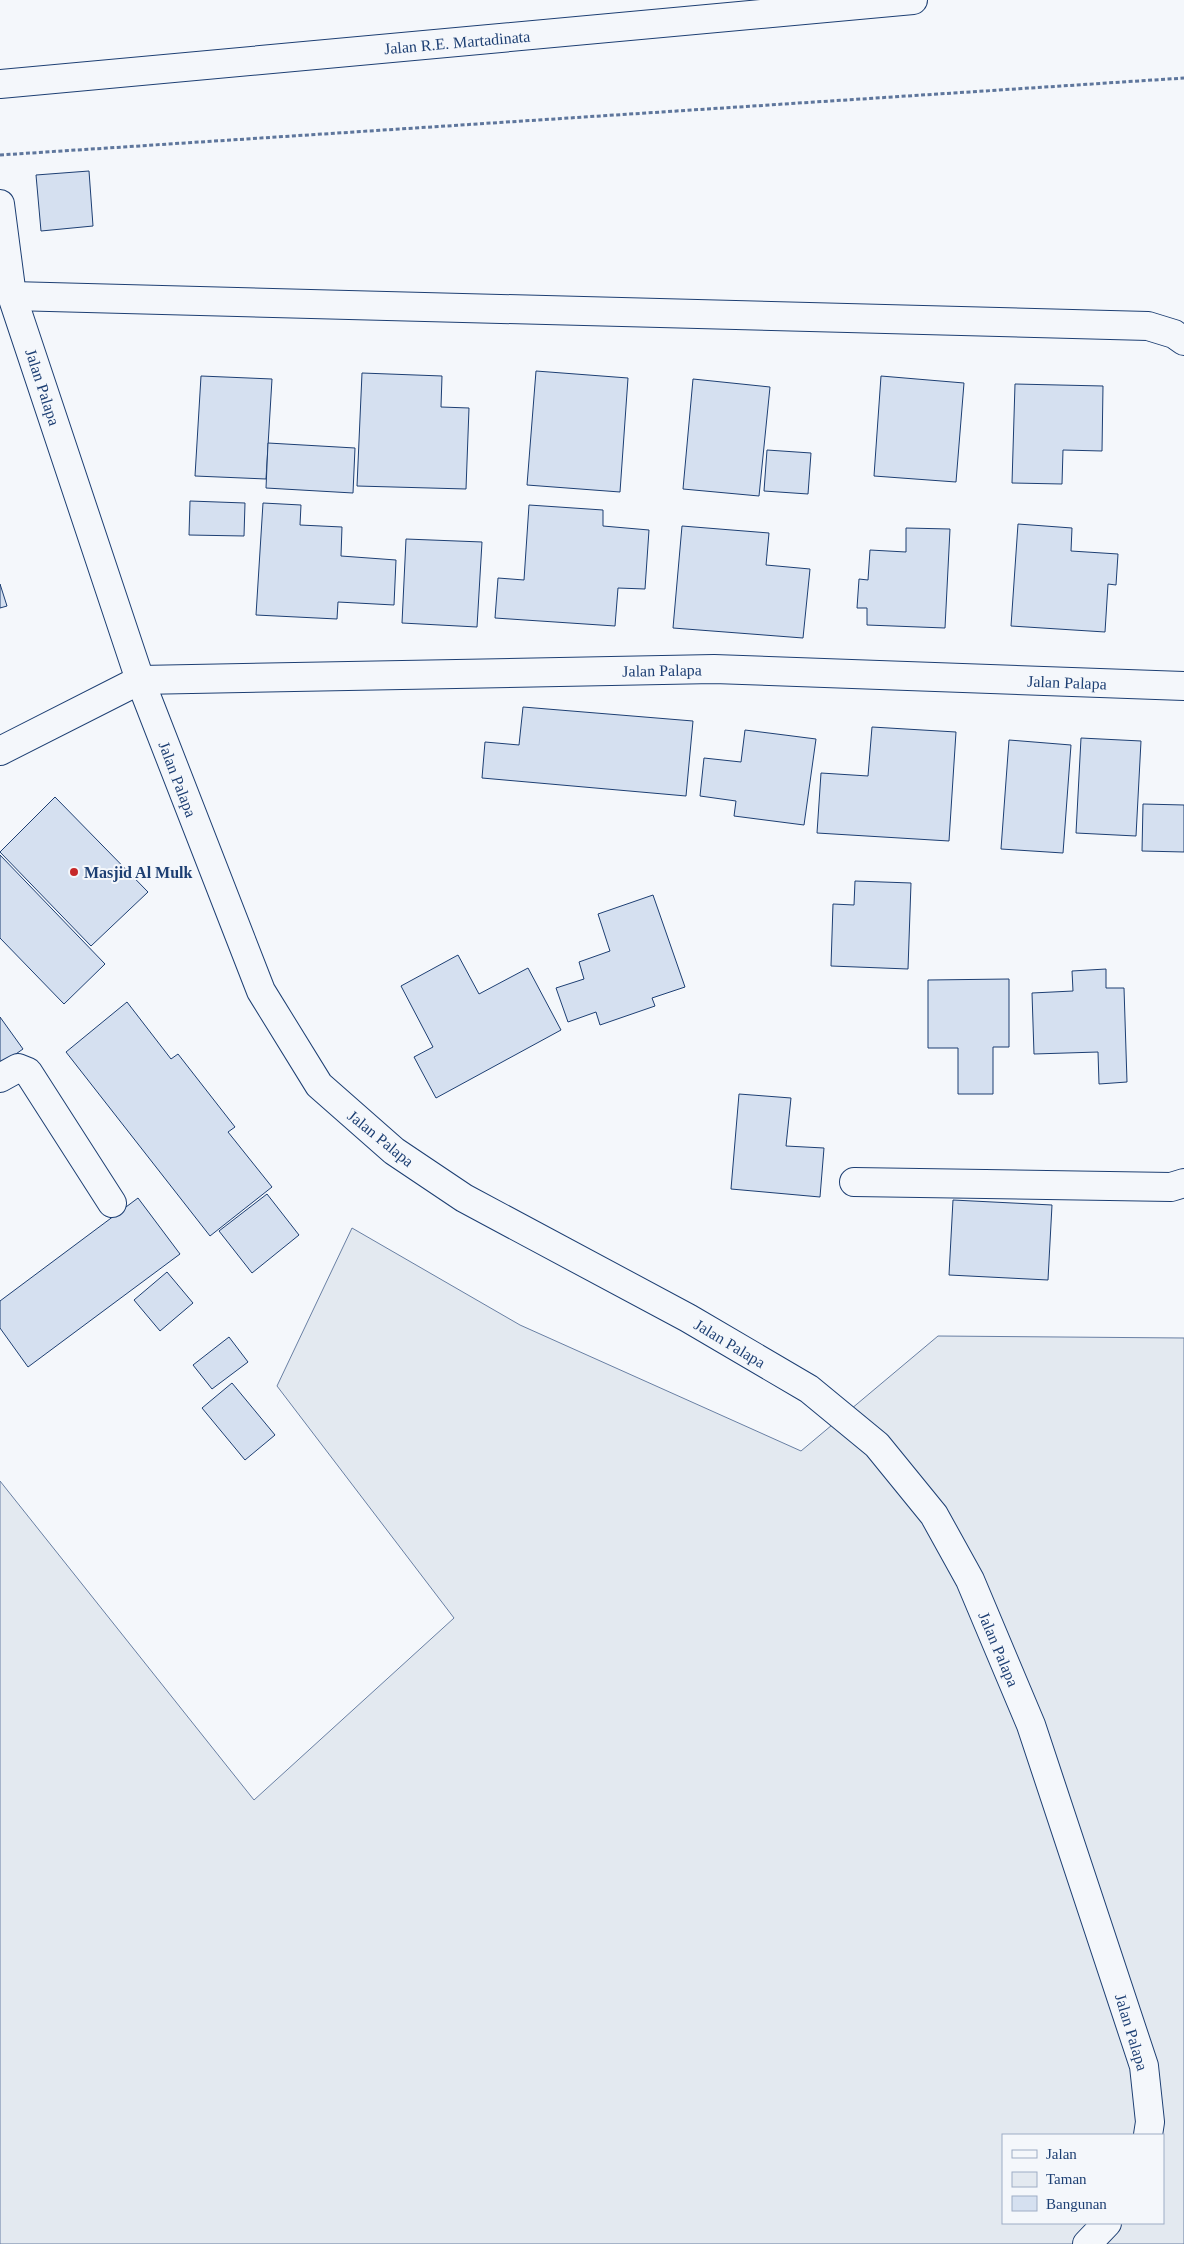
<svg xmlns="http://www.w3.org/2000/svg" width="1184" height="2244" font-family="'Times New Roman',serif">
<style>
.green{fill:#e3e9f0;stroke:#687fa3;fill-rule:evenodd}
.building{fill:#d5e0f0;stroke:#1d3f73}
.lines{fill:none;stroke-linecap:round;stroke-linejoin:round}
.street-casing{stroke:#1d3f73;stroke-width:30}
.highway-casing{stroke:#1d3f73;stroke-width:30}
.path{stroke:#5e769c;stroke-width:3;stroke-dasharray:4 2.5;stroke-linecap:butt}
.street{stroke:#f4f7fb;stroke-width:28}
.highway{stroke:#f4f7fb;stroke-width:28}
.poi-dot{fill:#c62828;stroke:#f4f7fb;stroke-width:2}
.labels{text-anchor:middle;stroke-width:4;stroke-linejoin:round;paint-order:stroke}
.street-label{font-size:16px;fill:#1d3f73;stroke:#f4f7fb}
.poi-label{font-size:16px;font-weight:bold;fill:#1d3f73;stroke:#f4f7fb;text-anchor:start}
</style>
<rect width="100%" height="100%" fill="#f4f7fb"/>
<path class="green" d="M352,1228L520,1325L801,1451L938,1336L1184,1338V2244H0V1481L254,1800L454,1618L277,1386ZM1003,2135H1163V2223H1003Z"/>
<g class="building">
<polygon points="89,171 93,226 41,231 36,175"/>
<polygon points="536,371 628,378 620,492 527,485"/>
<polygon points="362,373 442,376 441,407 469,408 466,489 357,486"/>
<polygon points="201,376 272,379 266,479 195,476"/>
<polygon points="881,376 964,383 956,482 874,476"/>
<polygon points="693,379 770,387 759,496 683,489"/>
<polygon points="1015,384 1103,386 1102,451 1063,450 1062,484 1012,483"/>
<polygon points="268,443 355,448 353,493 266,488"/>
<polygon points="767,450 811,453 808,494 764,491"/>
<polygon points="190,501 245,503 244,536 189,535"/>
<polygon points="263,503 301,505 300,525 342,527 341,556 396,560 394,605 338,602 337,619 256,615"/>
<polygon points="529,505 603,510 603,526 649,530 645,589 618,588 615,626 495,618 498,578 524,580"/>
<polygon points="1018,524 1072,528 1071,551 1118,554 1116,585 1108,584 1105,632 1011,626"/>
<polygon points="682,526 769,533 766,565 810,569 803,638 673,628"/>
<polygon points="906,528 950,529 945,628 867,625 867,608 857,608 859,579 868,580 870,550 906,552"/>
<polygon points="406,539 482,542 477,627 402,623"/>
<polygon points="0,584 7,606 0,608"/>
<polygon points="523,707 693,721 686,796 482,778 485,742 519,745"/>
<polygon points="872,727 956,732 949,841 817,833 821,773 868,776"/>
<polygon points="745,730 816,739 804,825 734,816 736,801 700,796 704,758 741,762"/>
<polygon points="1081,738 1141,741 1136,836 1076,833"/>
<polygon points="1009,740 1071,745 1063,853 1001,849"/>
<polygon points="55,797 148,892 91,946 0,852"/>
<polygon points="1143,804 1184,805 1184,852 1142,851"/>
<polygon points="0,855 105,964 64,1004 0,938"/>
<polygon points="855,881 911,883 908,969 831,966 833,904 854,905"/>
<polygon points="653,895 685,987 652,998 655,1006 600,1025 596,1012 568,1022 556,988 584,979 579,962 610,951 598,914"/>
<polygon points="458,955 479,994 528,968 561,1030 436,1098 414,1057 433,1047 401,986"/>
<polygon points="1106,969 1106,988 1124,988 1127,1082 1099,1084 1098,1052 1034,1054 1032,993 1073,991 1072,971"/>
<polygon points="1009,979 1009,1047 993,1047 993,1094 958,1094 958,1048 928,1048 928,980"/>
<polygon points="127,1002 171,1059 178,1054 235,1127 228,1132 272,1187 210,1236 66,1052"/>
<polygon points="0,1017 23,1049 0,1065"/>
<polygon points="739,1094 791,1098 786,1146 824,1148 820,1197 731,1189"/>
<polygon points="267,1194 299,1235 252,1273 219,1231"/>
<polygon points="138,1198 180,1254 28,1367 0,1328 0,1301"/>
<polygon points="953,1200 1052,1205 1048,1280 949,1275"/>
<polygon points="167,1272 193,1303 160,1331 134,1300"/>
<polygon points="229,1337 248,1362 212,1389 193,1365"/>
<polygon points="232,1383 275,1435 245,1460 202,1408"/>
</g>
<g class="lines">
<g class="street-casing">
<g id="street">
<polyline points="0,204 12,296 140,680 261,991 319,1085 394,1151 464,1198 688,1318 809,1389 877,1445 934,1515 970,1580 1031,1725 1144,2066 1150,2122 1148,2135"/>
<polyline points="12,296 1148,326 1174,334 1184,341"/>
<polyline points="0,751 140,680 714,669 1184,686"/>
<polyline points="0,1078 18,1068 28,1072 112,1203"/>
<polyline points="854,1182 1171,1187 1184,1183"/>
<polyline points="1087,2244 1107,2223"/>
</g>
</g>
<g class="highway-casing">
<polyline id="highway" points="0,84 913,0"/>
</g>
<polyline class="path" points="0,155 1184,78"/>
<use href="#street" class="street"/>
<use href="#highway" class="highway"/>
</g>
<circle class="poi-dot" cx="74" cy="872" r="5"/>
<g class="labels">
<g class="street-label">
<text transform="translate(457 42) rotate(-5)" y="6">Jalan R.E. Martadinata</text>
<text transform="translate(43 387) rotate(72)" y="6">Jalan Palapa</text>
<text transform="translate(662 670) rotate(-1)" y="6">Jalan Palapa</text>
<text transform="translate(1067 682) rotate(2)" y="6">Jalan Palapa</text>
<text transform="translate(178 779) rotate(69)" y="6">Jalan Palapa</text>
<text transform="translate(381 1138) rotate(39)" y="6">Jalan Palapa</text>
<text transform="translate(730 1343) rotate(31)" y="6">Jalan Palapa</text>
<text transform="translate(999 1649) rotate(67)" y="6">Jalan Palapa</text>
<text transform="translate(1132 2032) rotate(73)" y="6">Jalan Palapa</text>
</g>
<g class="poi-label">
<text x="84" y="878">Masjid Al Mulk</text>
</g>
</g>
<rect x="1002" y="2134" width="162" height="90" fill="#f4f7fb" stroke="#9eadc5"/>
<rect x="1012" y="2150" width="25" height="8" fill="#f4f7fb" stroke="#9eadc5"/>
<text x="1046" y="2159" font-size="15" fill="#1d3f73">Jalan</text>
<rect x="1012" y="2172" width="25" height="15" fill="#e3e9f0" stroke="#9eadc5"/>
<text x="1046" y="2184" font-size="15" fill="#1d3f73">Taman</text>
<rect x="1012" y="2196" width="25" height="15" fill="#d5e0f0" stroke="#9eadc5"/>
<text x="1046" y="2209" font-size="15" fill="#1d3f73">Bangunan</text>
</svg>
